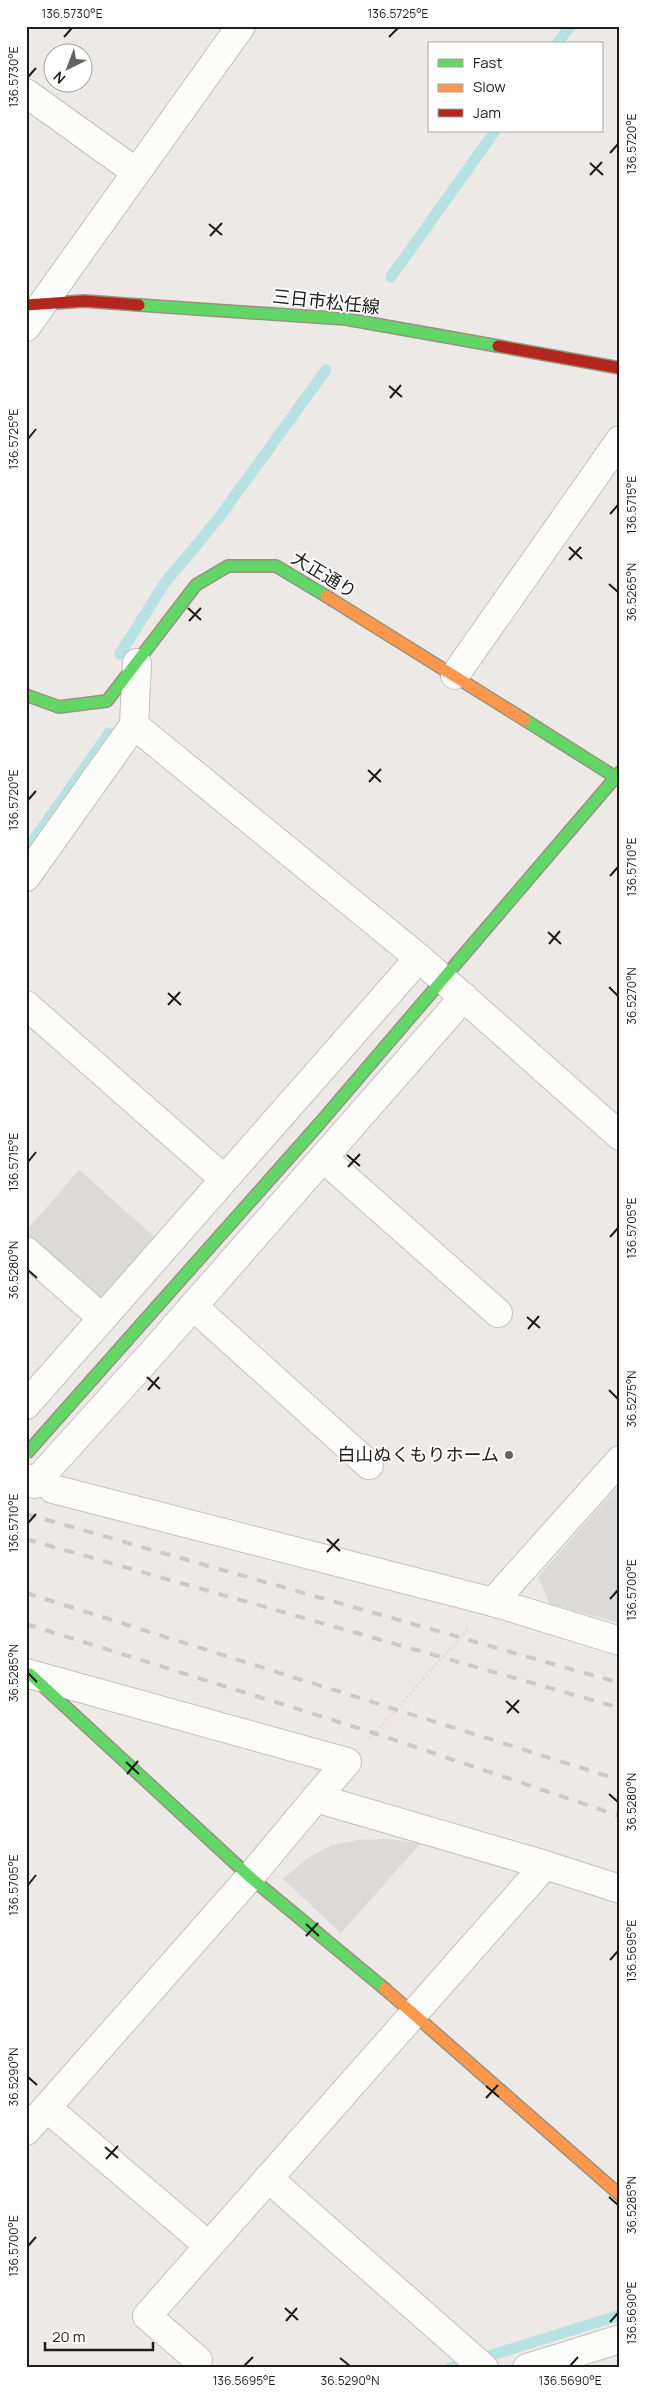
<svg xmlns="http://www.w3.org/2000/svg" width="646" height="2394" font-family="Manrope,'Noto Sans JP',sans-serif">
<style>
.parking{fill:#dcdad9}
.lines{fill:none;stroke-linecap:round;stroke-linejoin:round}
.stream{stroke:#b8e2e1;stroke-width:11}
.street-casing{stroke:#c3c1c0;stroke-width:30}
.fast-casing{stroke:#97937d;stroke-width:14}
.slow-casing{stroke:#97937d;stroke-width:14}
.jam-casing{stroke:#97937d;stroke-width:14}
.path{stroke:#ebd8da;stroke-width:3;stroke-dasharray:2.5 2.5;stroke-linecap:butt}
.street{stroke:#fcfcfb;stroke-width:28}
.fast{stroke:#63d668;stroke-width:11}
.slow{stroke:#ff974d;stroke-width:11}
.jam{stroke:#b3261e;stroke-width:11}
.rail{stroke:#cacac9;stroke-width:4;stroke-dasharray:10 10;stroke-linecap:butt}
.fast-bridge-casing{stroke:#97937d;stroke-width:14;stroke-linecap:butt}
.fast-bridge{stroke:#63d668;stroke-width:11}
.ticks{fill:none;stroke:#1d1d1d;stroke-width:2}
.poi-dot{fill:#656463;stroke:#fff;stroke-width:2}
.labels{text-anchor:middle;stroke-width:4;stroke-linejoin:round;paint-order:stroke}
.street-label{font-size:18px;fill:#1d1d1d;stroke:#fff}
.poi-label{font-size:18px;fill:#1d1d1d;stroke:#fff;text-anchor:end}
.neatline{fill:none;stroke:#1d1d1d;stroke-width:2}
.ticks-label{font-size:12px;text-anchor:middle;fill:#1d1d1d}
</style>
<rect width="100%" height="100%" fill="#ece9e6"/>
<g class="parking">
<polygon points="79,1170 156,1238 101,1302 26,1237 26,1231"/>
<polygon points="620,1484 620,1623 550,1604 538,1577"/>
<polygon points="390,1839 420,1844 341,1933 283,1879 308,1858 332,1845 358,1840"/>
</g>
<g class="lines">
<g class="stream">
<polyline points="557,44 570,26"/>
<polyline points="391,277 495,131"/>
<polyline points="120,654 164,584 218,519 326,370"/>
<polyline points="26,851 109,733"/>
<polyline points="450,2368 620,2315"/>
</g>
<g class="street-casing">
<g id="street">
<polyline points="26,93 136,172"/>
<polyline points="26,327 241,26"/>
<polyline points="137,663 134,725 419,958 620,1136"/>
<polyline points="455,675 620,440"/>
<polyline points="26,877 134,725"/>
<polyline points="26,1005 224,1179"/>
<polyline points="323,1158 498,1313"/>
<polyline points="26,1251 102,1318"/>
<polyline points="193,1306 369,1465"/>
<polyline points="26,1405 419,958"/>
<polyline points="26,1478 34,1484 154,1351 464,997"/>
<polyline points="53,1489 493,1602 620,1641"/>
<polyline points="493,1602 620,1460"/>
<polyline points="26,1673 347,1762 316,1798"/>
<polyline points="47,2108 209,2246"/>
<polyline points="26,2131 250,1877 316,1798 545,1865 620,1889"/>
<polyline points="268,2178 484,2368"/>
<polyline points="195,2368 198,2360 147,2316 545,1865"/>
<polyline points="527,2368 620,2339"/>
</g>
</g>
<g class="fast-casing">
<g id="fast">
<polyline points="139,305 346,319 498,346"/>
<polyline points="26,695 59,707 107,701 196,585 228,566 276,566 326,596"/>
<polyline points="525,720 620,780"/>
<polyline points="319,1124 620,772"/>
<polyline points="30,1674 250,1877 385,1989"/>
</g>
</g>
<g class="slow-casing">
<g id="slow">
<polyline points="326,596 525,720"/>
<polyline points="385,1989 620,2195"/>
</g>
</g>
<g class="jam-casing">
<g id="jam">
<polyline points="26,305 84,301 139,305"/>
<polyline points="498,346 620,368"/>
</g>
</g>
<polyline class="path" points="369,1739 469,1628"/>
<use href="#street" class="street"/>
<use href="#fast" class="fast"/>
<use href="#slow" class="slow"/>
<use href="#jam" class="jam"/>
<g class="rail">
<polyline points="26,1514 620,1683"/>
<polyline points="26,1539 620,1708"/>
<polyline points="26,1593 620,1780"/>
<polyline points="26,1624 374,1733 620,1816"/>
</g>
<g class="fast-bridge-casing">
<polyline id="fast-bridge" points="26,1454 319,1124"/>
</g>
<use href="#fast-bridge" class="fast-bridge"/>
</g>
<path class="ticks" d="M64,37L72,28M389,37L398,28M28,77L36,68M610,153L618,144M590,163L603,175M590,175L602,162M209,224L222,235M210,236L222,223M389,386L402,397M390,398L401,385M28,439L36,429M610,514L618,505M569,547L582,559M569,560L581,547M609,584L618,592M188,608L201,620M189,621L201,608M368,770L381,782M369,782L381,769M28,800L36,791M610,876L618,867M548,932L561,944M549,944L560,931M609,987L618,996M168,993L181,1005M168,1005L180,992M347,1155L360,1166M28,1162L36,1152M348,1167L360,1154M610,1237L618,1228M28,1270L37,1278M527,1317L540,1328M528,1329L539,1316M147,1377L160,1389M148,1390L159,1377M609,1390L618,1399M28,1523L36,1514M327,1539L340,1551M327,1552L339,1539M610,1599L618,1590M28,1673L37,1682M506,1701L519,1713M507,1713L519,1700M126,1762L139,1774M127,1774L138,1761M609,1794L618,1802M28,1885L36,1875M306,1924L319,1936M306,1936L318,1923M610,1960L618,1951M28,2077L37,2085M486,2086L499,2097M486,2098L498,2085M105,2147L118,2158M106,2159L118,2146M609,2197L618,2205M28,2246L36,2237M285,2308L298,2320M286,2321L297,2308M610,2322L618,2313M340,2358L350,2366M244,2366L253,2357M570,2366L578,2357"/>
<circle class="poi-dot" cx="509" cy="1455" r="5"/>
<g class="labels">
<g class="street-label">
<text transform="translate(326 302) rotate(6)" y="6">三日市松任線</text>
<text transform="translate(324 575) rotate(31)" y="6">大正通り</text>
</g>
<g class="poi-label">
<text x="499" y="1461">白山ぬくもりホーム</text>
</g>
</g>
<rect width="646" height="2394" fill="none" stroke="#ffffff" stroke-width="55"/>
<rect x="428" y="42" width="175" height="90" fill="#ffffff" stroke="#a5a5a5"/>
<rect x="438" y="59" width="25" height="8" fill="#63d668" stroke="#a5a5a5"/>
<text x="473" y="68" font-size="15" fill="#1d1d1d">Fast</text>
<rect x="438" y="84" width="25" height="8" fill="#ff974d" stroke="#a5a5a5"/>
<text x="473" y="92" font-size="15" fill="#1d1d1d">Slow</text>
<rect x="438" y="109" width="25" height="8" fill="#b3261e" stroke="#a5a5a5"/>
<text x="473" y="118" font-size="15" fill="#1d1d1d">Jam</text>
<g transform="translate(68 68) rotate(222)"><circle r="24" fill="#ffffff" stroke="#a5a5a5"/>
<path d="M0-4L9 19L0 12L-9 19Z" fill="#656463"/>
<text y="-8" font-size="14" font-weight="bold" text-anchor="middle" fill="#1d1d1d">N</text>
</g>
<path d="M45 2342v8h108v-8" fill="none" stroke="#1d1d1d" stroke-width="2.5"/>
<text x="52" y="2342" font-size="15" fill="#1d1d1d" stroke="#ffffff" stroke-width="4" paint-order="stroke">20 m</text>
<rect x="28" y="28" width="590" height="2338" class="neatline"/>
<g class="ticks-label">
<text x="72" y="18">136.5730°E</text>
<text x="398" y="18">136.5725°E</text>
<text transform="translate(14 77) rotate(-90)" y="4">136.5730°E</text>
<text transform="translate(632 144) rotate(-90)" y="4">136.5720°E</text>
<text transform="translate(14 439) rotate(-90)" y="4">136.5725°E</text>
<text transform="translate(632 505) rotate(-90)" y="4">136.5715°E</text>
<text transform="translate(632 592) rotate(-90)" y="4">36.5265°N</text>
<text transform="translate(14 800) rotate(-90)" y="4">136.5720°E</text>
<text transform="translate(632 867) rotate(-90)" y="4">136.5710°E</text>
<text transform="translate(632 996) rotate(-90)" y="4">36.5270°N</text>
<text transform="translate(14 1162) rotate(-90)" y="4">136.5715°E</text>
<text transform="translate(632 1228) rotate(-90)" y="4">136.5705°E</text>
<text transform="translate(14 1270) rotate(-90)" y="4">36.5280°N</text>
<text transform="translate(632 1399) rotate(-90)" y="4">36.5275°N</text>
<text transform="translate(14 1523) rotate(-90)" y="4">136.5710°E</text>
<text transform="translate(632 1590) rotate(-90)" y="4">136.5700°E</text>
<text transform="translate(14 1673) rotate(-90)" y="4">36.5285°N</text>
<text transform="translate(632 1802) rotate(-90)" y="4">36.5280°N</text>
<text transform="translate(14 1885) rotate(-90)" y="4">136.5705°E</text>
<text transform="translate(632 1951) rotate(-90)" y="4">136.5695°E</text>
<text transform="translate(14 2077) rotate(-90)" y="4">36.5290°N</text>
<text transform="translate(632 2205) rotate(-90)" y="4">36.5285°N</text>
<text transform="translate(14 2246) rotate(-90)" y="4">136.5700°E</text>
<text transform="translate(632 2313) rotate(-90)" y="4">136.5690°E</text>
<text x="244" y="2385">136.5695°E</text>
<text x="350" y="2385">36.5290°N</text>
<text x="570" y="2385">136.5690°E</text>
</g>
</svg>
